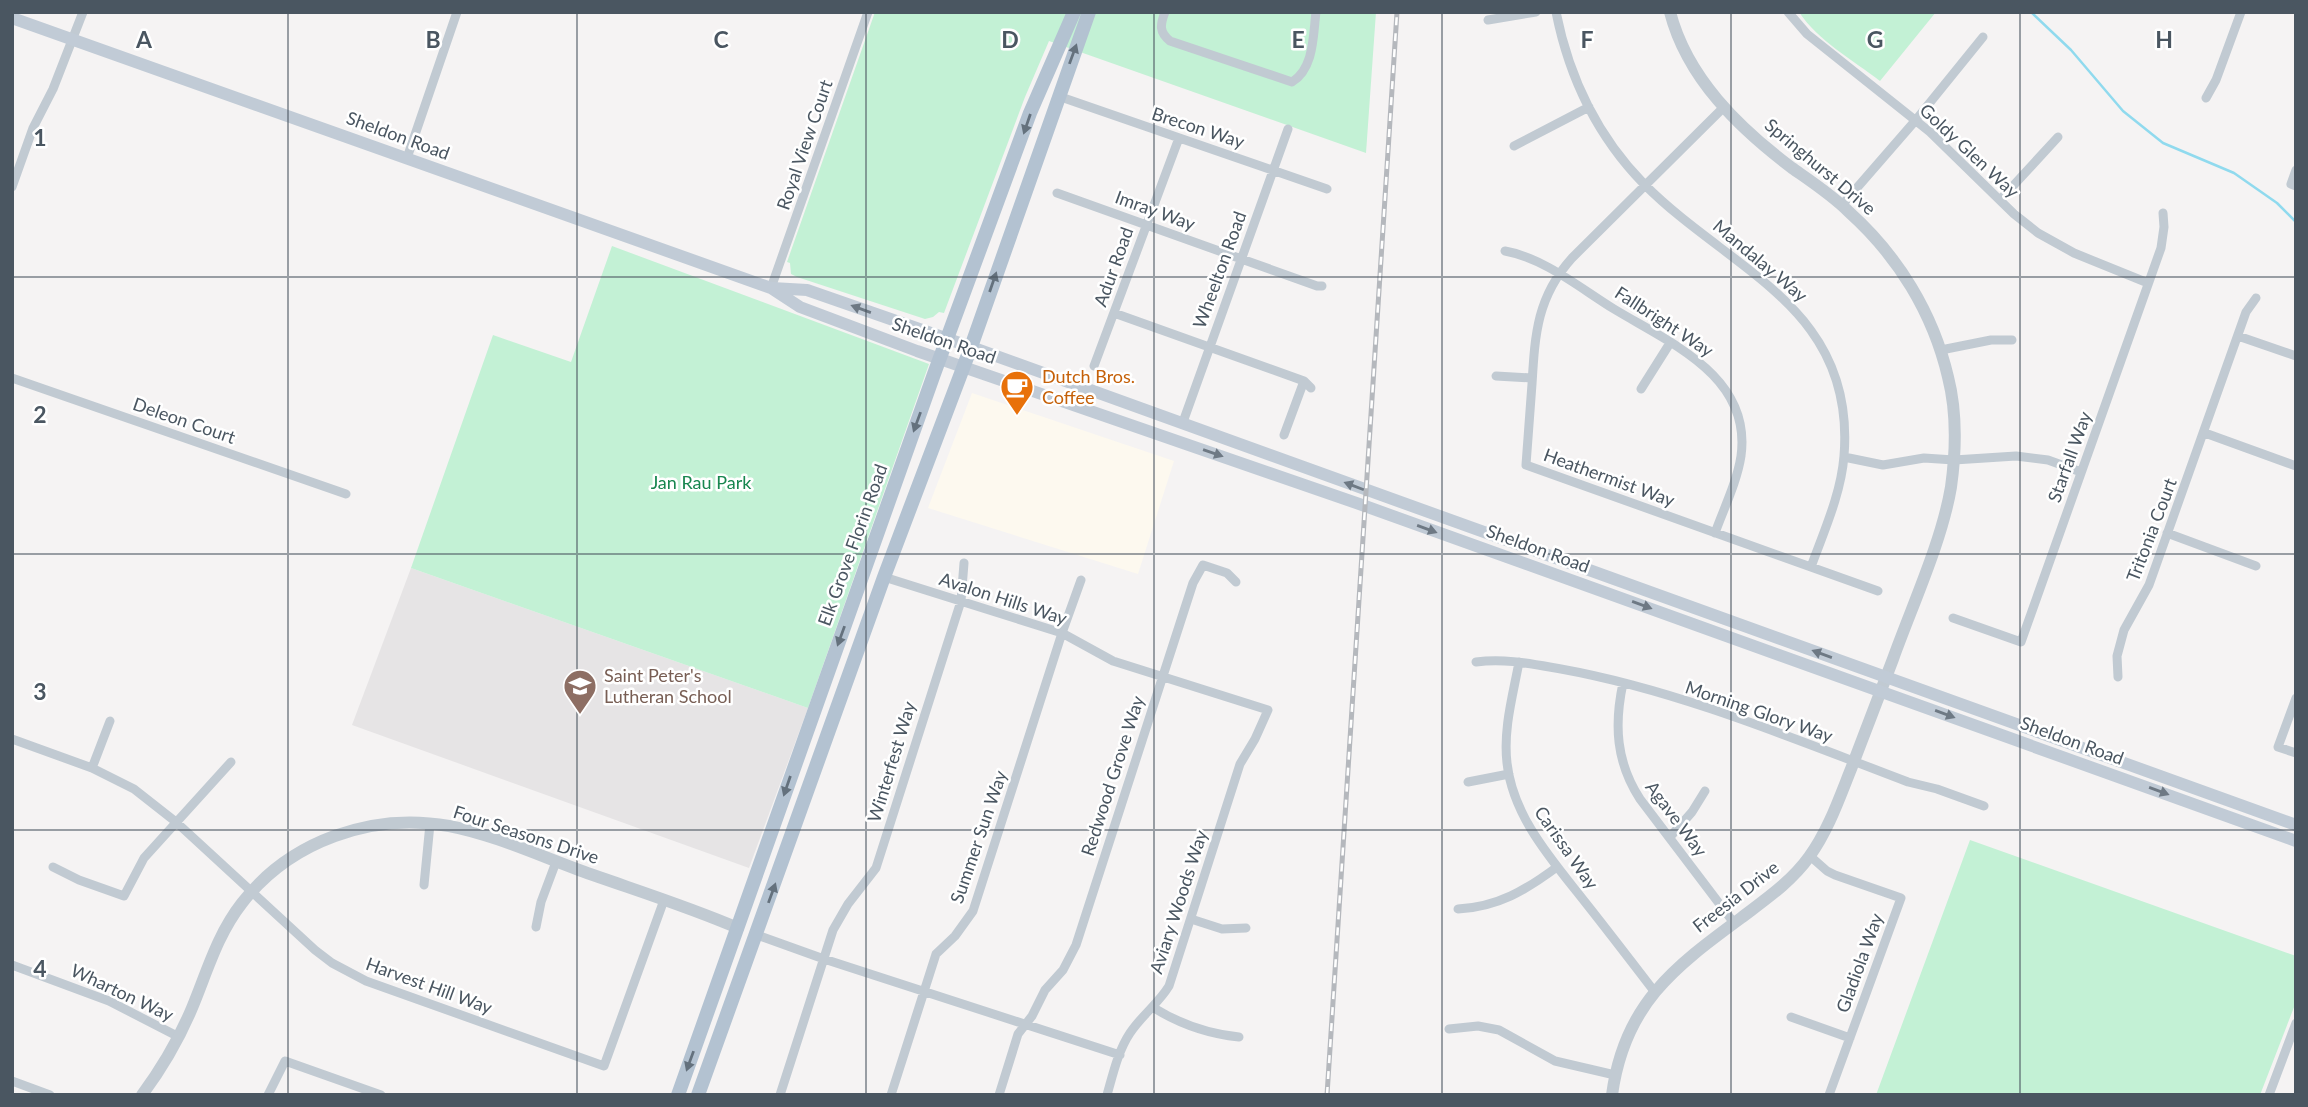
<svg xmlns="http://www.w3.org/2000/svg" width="2308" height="1107" viewBox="0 0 2308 1107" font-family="Lato,sans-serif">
<rect width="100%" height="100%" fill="#f5f3f3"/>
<!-- commercial -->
<path fill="#fdf9ef" d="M972,393L1174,461L1138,574L928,508Z"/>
<!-- education -->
<path fill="#e6e4e5" d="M411,568L808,708L749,868L352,725Z"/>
<!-- green -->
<path fill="#c3f1d5" d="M875,12H1376L1366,153L1049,41L1025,97L944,313L939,312L933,317L925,319L797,277L791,274L790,263L787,262Z
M1799,12H1936L1880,81C1853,60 1818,41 1799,12Z
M612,246L929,364L808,708L411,568L493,335L571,362Z
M1970,840L2296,956V1002L2260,1095H1876Z"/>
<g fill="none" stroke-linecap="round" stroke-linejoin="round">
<!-- stream -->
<path stroke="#90daee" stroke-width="2.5" d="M2031,12L2071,50L2123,111L2163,143L2234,173L2277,203L2296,222"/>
<!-- minor -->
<path stroke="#c1cad2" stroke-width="9" d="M1165,12C1160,25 1159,32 1170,41L1292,82C1314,69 1313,36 1316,12
M1556,12C1569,77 1598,137 1644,184C1730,271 1856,307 1844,456C1841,494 1824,531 1811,567
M1788,12L1807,34L1930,132L2014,214L2038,233L2074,253L2148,283
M1488,20L1536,12
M1058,96L1327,189
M2206,98L2216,80L2241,12
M1724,107L1572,258C1537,297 1535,334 1532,384C1530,411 1528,438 1526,465L1878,591
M1514,146L1589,107
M407,158L457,12
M2296,170L2291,184L2296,186
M12,187L33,128L53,89L83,12
M1057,193L1317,286H1322
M2000,200L2058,137
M1842,205L1915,121L1983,37
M1505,251C1544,258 1580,288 1614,309C1670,343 1752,376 1741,456C1737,482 1724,508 1715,533
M771,288L868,12
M1114,313L1304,381L1311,388
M2238,336L2296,356
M1941,350L1991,340H2012
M1094,366L1179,138
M1496,376L1532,378
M12,378L346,494
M1641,389L1670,343
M1183,422L1288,129
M2205,433L2296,466
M1284,435L1304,381
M1844,457L1883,465L1924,458L1954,460L2016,456L2048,460L2081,472
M2167,533L2256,566
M884,577L1062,633L1113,661L1268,710L1255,739L1240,764L1169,986C1158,1004 1142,1015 1130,1033C1118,1051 1113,1074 1107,1095
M1953,618L2021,642L2161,248L2164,227L2163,213
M1476,662C1505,658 1532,664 1561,669C1678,690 1797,740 1908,782L1937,789L1984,806
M1519,662C1513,695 1503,729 1507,763C1513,817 1552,860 1585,902C1608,931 1631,961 1654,991
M2118,677L2117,656L2124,630L2149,585L2246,312L2256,298
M1623,683C1614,725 1616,762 1640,799L1734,923
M2296,698L2278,747L2296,753
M12,739L92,768L134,789L176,822L315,950L332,963L366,981L604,1066L664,900
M92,768L110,721
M1468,782L1509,774
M1670,837L1692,812L1705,791
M1810,856L1827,871L1835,875L1901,898L1829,1095
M53,867L79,880L124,896L144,858L231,762
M424,885L430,824
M1458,909C1498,907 1526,890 1557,867
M1191,919L1222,929L1246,928
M536,927L541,902L556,862
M757,935L824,959L1120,1055
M12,965L109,1001L179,1037
M1154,1008C1180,1024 1209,1034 1239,1037
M1791,1017L1850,1038
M1449,1029L1478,1026L1499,1030L1555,1061L1615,1075
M12,1081L50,1095
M268,1095L285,1061L381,1095
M780,1095L833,930L848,904L876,868L961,601L964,563
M891,1095L936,954L955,936L973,911L1062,633L1081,580
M999,1095L1018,1034L1032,1016L1045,990L1063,970L1076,945L1193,583L1203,565L1227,573L1236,582
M2269,1095L2296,1023"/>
<!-- tertiary -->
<path stroke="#c1cad2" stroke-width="12" d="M142,1095C162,1068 179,1039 192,1008C207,972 217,935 242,903C290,841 372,812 449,826C492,834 538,855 579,870C632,889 687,906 738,928
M1612,1095C1624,1005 1673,968 1741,918C1766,899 1791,882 1809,857C1828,831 1839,799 1851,769C1865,732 1879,696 1893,659C1912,606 1942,541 1951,487C1956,451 1957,412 1948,377C1933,313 1898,256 1849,212C1832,195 1812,182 1792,168C1739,128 1687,78 1670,12"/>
<!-- secondary -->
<path stroke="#c1cbd6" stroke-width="12" d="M12,18L771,288L800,307L917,351L1365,506L2296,841
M772,288L807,290L971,347L2296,825"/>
<!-- primary -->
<path stroke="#b3c2d1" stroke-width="14" d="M678,1095L934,374L1030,113L1074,12
M698,1095L884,577L971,347L1089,12"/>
<defs>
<path id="rail" d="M1327,1095L1397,12"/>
</defs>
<!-- rail casing -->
<use href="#rail" stroke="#b5b8bd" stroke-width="5"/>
<!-- rail -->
<use href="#rail" stroke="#fff" stroke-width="2.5" stroke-dasharray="8" stroke-linecap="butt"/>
</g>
<!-- one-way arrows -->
<defs><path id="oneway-solid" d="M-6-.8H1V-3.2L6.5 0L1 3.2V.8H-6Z" transform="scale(1.75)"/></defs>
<g fill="#64717d">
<use href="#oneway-solid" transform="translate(1073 54) rotate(-70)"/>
<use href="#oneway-solid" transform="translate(1027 124) rotate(109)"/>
<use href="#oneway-solid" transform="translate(993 282) rotate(-71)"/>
<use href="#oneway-solid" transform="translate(917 422) rotate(110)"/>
<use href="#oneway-solid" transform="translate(841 636) rotate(110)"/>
<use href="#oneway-solid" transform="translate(787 786) rotate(109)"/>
<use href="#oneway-solid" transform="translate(772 893) rotate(-70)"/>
<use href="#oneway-solid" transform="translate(690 1061) rotate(110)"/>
</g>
<g fill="#6e7984">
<use href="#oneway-solid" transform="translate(861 309) rotate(-160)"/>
<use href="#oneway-solid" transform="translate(1213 453) rotate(19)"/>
<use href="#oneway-solid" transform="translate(1354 486) rotate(-159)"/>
<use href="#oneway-solid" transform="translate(1427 529) rotate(20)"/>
<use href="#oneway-solid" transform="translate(1642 605) rotate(20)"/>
<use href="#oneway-solid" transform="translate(1822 654) rotate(-160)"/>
<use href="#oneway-solid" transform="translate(1945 714) rotate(20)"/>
<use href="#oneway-solid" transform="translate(2159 791) rotate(20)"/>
</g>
<!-- grid -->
<path fill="none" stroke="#4a5661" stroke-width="2" stroke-opacity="0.55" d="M288,12V1095M577,12V1095M866,12V1095M1154,12V1095M1442,12V1095M1731,12V1095M2020,12V1095M12,277H2296M12,554H2296M12,830H2296"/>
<!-- icons -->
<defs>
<symbol id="cafe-pin" viewBox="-11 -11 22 30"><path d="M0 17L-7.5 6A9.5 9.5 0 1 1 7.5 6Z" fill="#e8710a" stroke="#fff"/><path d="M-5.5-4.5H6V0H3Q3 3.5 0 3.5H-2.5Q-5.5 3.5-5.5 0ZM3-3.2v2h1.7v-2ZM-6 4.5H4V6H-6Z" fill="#fff"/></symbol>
<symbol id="school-pin" viewBox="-11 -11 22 30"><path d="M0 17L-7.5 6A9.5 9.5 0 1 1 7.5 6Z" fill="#8d6e63" stroke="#fff"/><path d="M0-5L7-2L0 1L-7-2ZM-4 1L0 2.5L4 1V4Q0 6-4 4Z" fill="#fff"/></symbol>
</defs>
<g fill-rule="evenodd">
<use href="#cafe-pin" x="998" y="368" width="38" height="52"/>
<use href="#school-pin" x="561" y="667" width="38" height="52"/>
</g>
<g text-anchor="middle" stroke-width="5" stroke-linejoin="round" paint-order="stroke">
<!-- street labels -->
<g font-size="18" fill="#4a5661" stroke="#fff">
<text transform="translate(1198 128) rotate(18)" y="6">Brecon Way</text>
<text transform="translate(398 136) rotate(20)" y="6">Sheldon Road</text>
<text transform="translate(805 145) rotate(-71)" y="6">Royal View Court</text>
<text transform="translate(1969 151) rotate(43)" y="6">Goldy Glen Way</text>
<text transform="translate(1820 167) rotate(40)" y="6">Springhurst Drive</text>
<text transform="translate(1155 211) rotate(20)" y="6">Imray Way</text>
<text transform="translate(1760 261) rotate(40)" y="6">Mandalay Way</text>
<text transform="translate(1114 267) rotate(-70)" y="6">Adur Road</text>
<text transform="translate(1220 270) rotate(-70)" y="6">Wheelton Road</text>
<text transform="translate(1664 322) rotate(33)" y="6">Fallbright Way</text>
<text transform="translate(944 341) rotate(19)" y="6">Sheldon Road</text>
<text transform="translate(184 421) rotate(19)" y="6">Deleon Court</text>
<text transform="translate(2070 457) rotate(-70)" y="6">Starfall Way</text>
<text transform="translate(1609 478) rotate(20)" y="6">Heathermist Way</text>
<text transform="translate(2152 530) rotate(-69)" y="6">Tritonia Court</text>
<text transform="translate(853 545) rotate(-70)" y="6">Elk Grove Florin Road</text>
<text transform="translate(1538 549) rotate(20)" y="6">Sheldon Road</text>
<text transform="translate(1003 599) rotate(18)" y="6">Avalon Hills Way</text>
<text transform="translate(1759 712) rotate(19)" y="6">Morning Glory Way</text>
<text transform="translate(2072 741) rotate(20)" y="6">Sheldon Road</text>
<text transform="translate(892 762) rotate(-73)" y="6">Winterfest Way</text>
<text transform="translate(1113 776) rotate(-72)" y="6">Redwood Grove Way</text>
<text transform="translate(1676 819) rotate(53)" y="6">Agave Way</text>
<text transform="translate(526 835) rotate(18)" y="6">Four Seasons Drive</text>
<text transform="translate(979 837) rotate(-71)" y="6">Summer Sun Way</text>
<text transform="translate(1566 848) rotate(55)" y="6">Carissa Way</text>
<text transform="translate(1736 897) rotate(-38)" y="6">Freesia Drive</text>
<text transform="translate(1179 902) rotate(-72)" y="6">Aviary Woods Way</text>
<text transform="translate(1860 963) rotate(-70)" y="6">Gladiola Way</text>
<text transform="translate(429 986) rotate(20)" y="6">Harvest Hill Way</text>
<text transform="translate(122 993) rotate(25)" y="6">Wharton Way</text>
</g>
<!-- food labels -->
<g font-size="18" fill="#c56008" stroke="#fff" text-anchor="start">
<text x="1042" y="383">Dutch Bros.<tspan x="1042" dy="21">Coffee</tspan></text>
</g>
<!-- park labels -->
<g font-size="18" fill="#17864f" stroke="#fff">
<text x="701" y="489">Jan Rau Park</text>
</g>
<!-- education labels -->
<g font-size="18" fill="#785e54" stroke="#fff" text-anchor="start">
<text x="604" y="682">Saint Peter's<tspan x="604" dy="21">Lutheran School</tspan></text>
</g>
</g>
<g font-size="23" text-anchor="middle" font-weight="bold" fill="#4a5661" stroke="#fff" stroke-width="5" stroke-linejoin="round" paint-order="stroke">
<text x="144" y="48">A</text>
<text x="433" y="48">B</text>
<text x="721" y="48">C</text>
<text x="1010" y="48">D</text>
<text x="1298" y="48">E</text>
<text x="1587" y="48">F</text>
<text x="1875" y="48">G</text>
<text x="2164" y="48">H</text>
<text x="40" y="146">1</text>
<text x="40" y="423">2</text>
<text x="40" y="700">3</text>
<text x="40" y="977">4</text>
</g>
<!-- border -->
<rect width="2308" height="1107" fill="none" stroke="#4a5661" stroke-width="28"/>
</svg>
